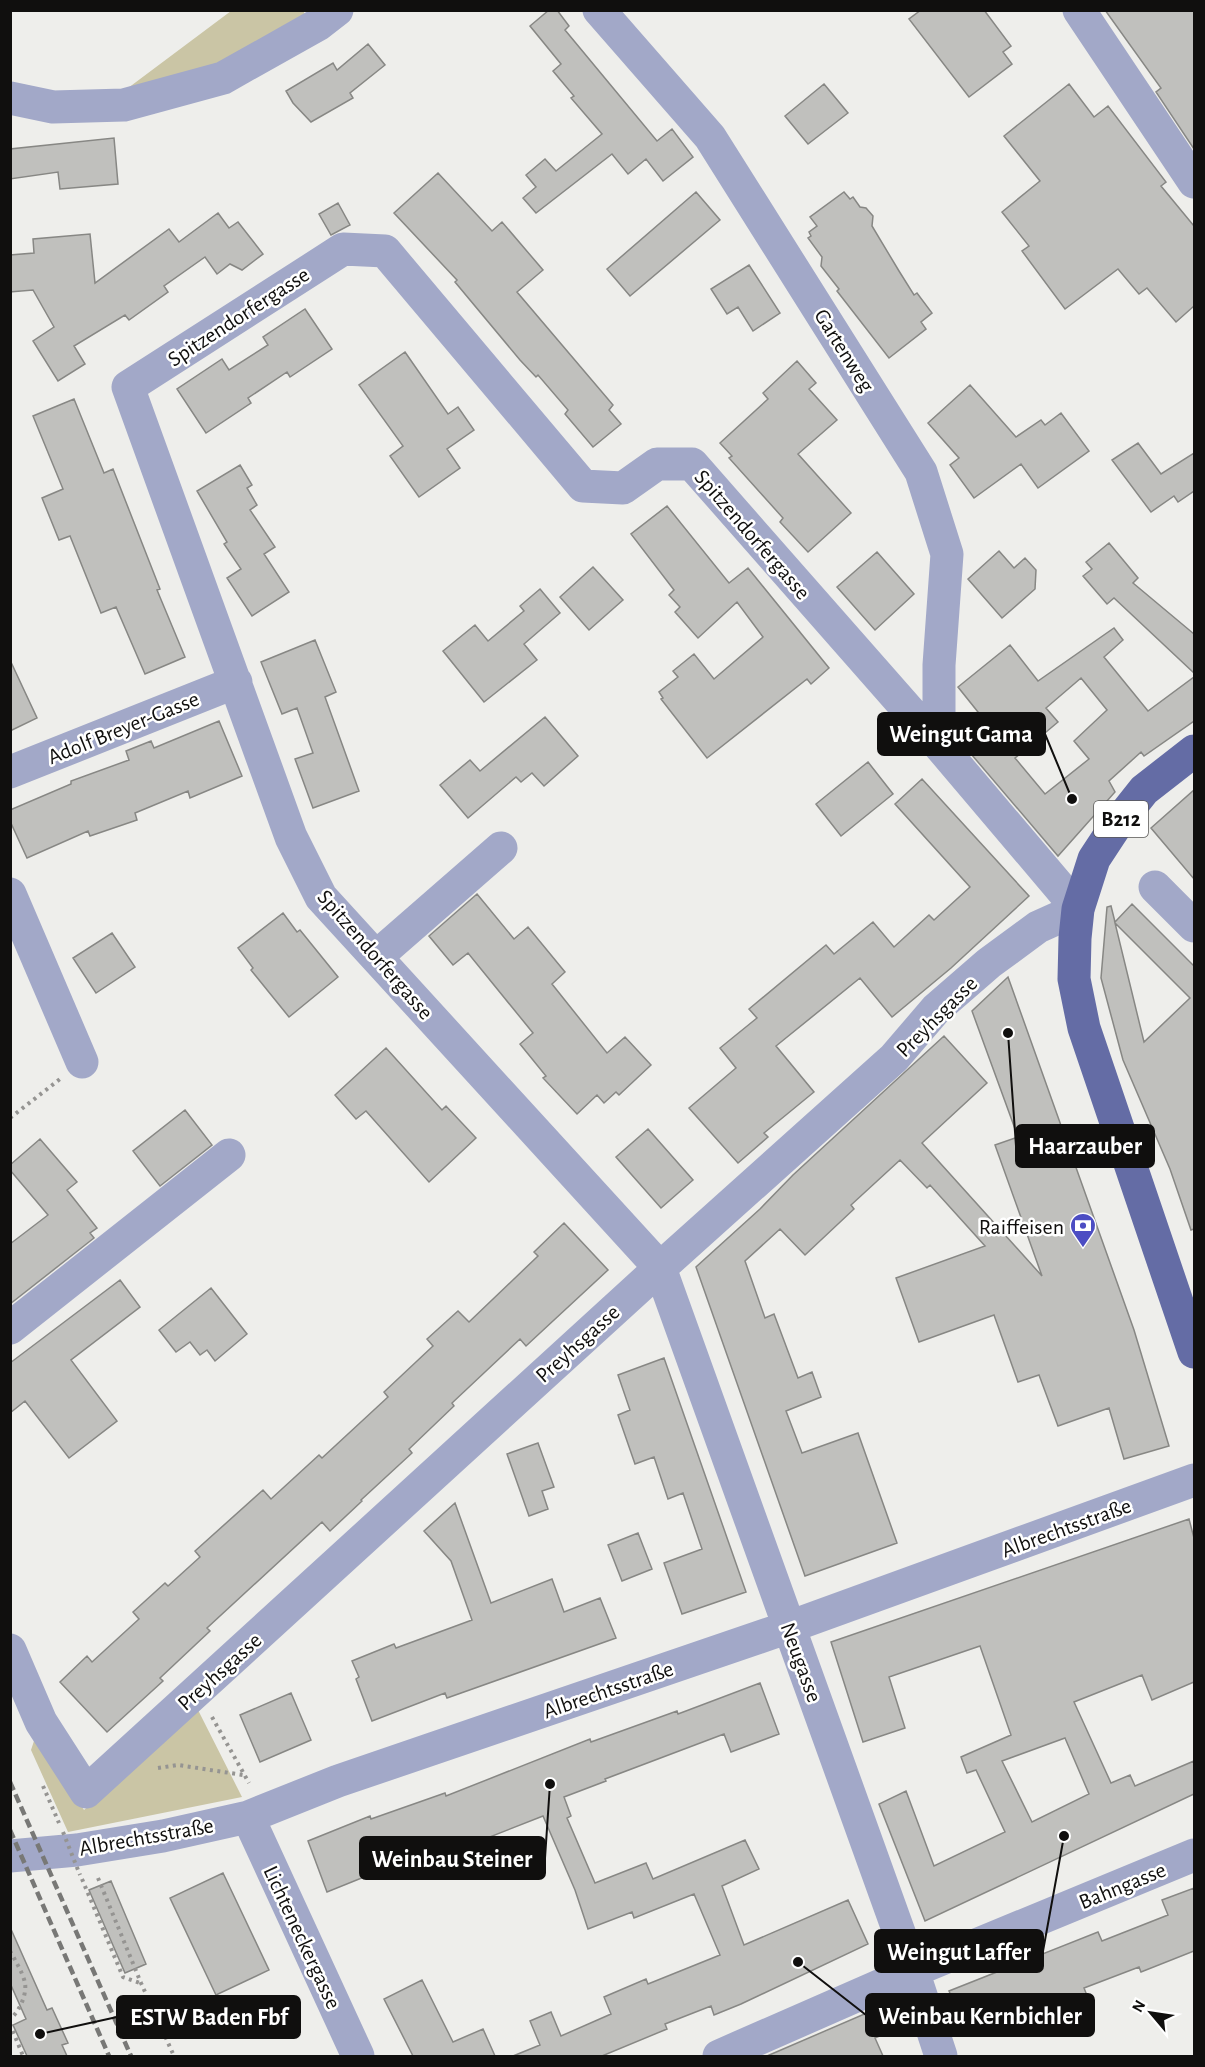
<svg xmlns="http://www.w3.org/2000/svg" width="1205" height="2067" viewBox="0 0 1205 2067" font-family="'Alegreya Sans',sans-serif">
<rect width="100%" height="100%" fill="#eeeeeb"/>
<!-- green -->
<path fill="#cac5a5" d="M231,11H303L307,17L262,50L120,94Z
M198,1710L242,1797L68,1832L31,1750L34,1741L39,1740L84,1810Z"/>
<!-- building -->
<path fill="#c0c0bd" stroke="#878784" stroke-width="1.5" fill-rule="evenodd" d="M549,10H557L569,26L565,30L657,141L672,129L693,157L663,181L646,159L628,174L612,154L536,213L523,198L536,187L526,175L545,159L556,171L602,134L571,98L574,96L553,71L561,64L530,26Z
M921,10H984L1011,46L1003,52L1012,64L969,97L909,19Z
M1105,10H1194V149L1156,92L1161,88Z
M368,44L385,65L350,93L353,98L311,122L293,103L286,91L333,63L337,70Z
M824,84L848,113L808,144L785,116Z
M1069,84L1094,117L1108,106L1166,182L1161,186L1194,226V306L1176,322L1147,288L1139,294L1118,269L1065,309L1022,251L1029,246L1002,212L1040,181L1004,136Z
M114,138L118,184L60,189L58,172L10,179V149Z
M438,173L492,231L502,222L543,270L517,292L613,405L609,410L621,424L593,447L565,414L568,410L538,375L536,377L520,360L455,282L457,280L394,213Z
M696,192L720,220L630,296L607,269Z
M844,192L850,199L853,197L860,207L866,208L873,216L872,226L899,271L914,295L917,293L932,313L921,322L926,329L889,358L837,291L839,289L821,266L822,257L808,238L811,236L809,232L817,226L810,217Z
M338,203L350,225L331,235L319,214Z
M218,213L229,228L238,222L263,254L242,270L230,264L217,274L205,257L164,286L168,292L129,320L125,315L74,346L85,364L58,381L33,341L54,327L33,290L10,292V255L34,253L33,239L90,234L95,283L169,229L179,242Z
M749,265L780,313L753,331L738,307L727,314L711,289Z
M305,309L332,349L290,377L287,372L248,398L251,403L206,433L177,389L222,359L229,370L268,345L263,337Z
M405,352L448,414L458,407L474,430L447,449L460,468L419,497L390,456L403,446L359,385Z
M797,361L816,383L809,389L837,420L798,454L851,513L808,552L780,522L783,518L729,458L732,456L720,443L768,399L763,393Z
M970,385L1016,437L1041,420L1045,425L1061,413L1089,451L1038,488L1021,464L974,498L950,465L959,458L928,423Z
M74,399L104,473L113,469L160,589L157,590L185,657L145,674L116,607L101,613L70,536L59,540L42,498L63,489L33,416Z
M1138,443L1161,474L1194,453V491L1178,502L1174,496L1151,512L1112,460Z
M240,465L252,485L247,488L257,505L250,510L275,547L264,554L289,592L252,616L227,578L241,569L224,544L227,542L197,491Z
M667,506L729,583L748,568L829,668L811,684L807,679L707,758L661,699L663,698L659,692L678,677L673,671L694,654L714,679L763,637L737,602L698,638L675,612L680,607L669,595L674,590L631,534Z
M1109,543L1138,578L1133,583L1194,634V673L1114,598L1107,604L1083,576L1092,569L1086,562Z
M999,551L1014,568L1025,558L1036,570L1035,589L1002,618L968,579Z
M877,552L914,594L875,630L837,587Z
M593,567L623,600L589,630L560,597Z
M540,589L560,613L524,644L537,660L484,702L443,651L475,625L488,641L524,611L520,606Z
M1114,628L1123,640L1104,657L1148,711L1194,677V721L1144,756L1141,752L1109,781L1115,792L1058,856L966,748L990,727L958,687L1010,645L1038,681ZM1081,678L1107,710L1074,741L1089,759L1045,794L1015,758L1058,722L1046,708Z
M315,640L336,692L325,697L359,791L313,808L295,759L313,753L297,708L282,714L261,662Z
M10,660L37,718L10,731Z
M545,717L578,756L544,786L532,773L521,782L516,777L468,818L440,785L470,760L480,771Z
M219,721L242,776L190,798L188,791L135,813L137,820L90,836L88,831L27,858L10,821V810L71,784V781L129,760L126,751L151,741L154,748Z
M868,762L893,794L841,836L816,804Z
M922,779L1029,896L951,968L892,1017L860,978L776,1046L814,1092L764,1133L768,1137L738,1163L689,1108L736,1068L720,1048L757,1018L749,1009L826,945L834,954L873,922L894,947L929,915L934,920L970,887L895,804Z
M1194,790V879L1151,828Z
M477,894L514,939L528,927L565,972L552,984L607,1053L625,1037L651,1065L619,1095L616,1092L604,1103L597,1095L577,1114L543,1078L546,1076L520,1044L533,1033L468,953L453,965L429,936Z
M1132,904L1194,966V1229L1191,1230L1170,1169L1123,1060L1101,978L1107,907L1111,906L1115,922ZM1115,923L1190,998L1144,1042Z
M283,913L297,932L300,930L338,977L289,1017L251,970L253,968L238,948Z
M112,933L135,967L96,993L73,958Z
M1008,977L1134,1330L1169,1446L1124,1459L1109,1408L1058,1426L1039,1375L1018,1382L994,1315L919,1342L896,1278L985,1246L930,1185L927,1188L900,1160L851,1205L854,1209L805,1255L780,1229L745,1261L765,1318L774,1314L798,1378L812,1372L821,1397L786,1411L802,1453L858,1433L897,1543L805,1576L696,1267L760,1209L793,1175L944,1036L987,1083L922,1143L1042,1276L995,1145L1018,1137L972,1011Z
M386,1048L442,1110L446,1106L476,1138L429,1182L366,1111L356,1119L335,1095Z
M185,1110L212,1145L160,1186L133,1151Z
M648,1129L693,1180L661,1208L616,1157Z
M40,1139L77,1182L67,1190L97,1228L90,1233L94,1238L10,1304V1244L48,1215L10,1170V1165Z
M564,1223L608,1270L526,1346L520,1339L452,1403L454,1406L409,1449L412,1453L361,1500L362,1501L330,1531L322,1522L207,1628L210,1631L160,1678L163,1681L107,1732L60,1682L87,1656L92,1662L139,1619L133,1612L165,1583L168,1586L200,1557L195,1551L263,1490L271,1499L319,1455L322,1458L388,1397L384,1392L433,1346L427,1339L458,1311L469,1322L538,1256L534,1252Z
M120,1280L140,1307L71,1360L117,1421L69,1458L25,1401L10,1413V1363Z
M211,1288L247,1334L215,1361L207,1350L200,1355L190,1342L176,1352L159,1330Z
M664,1358L746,1592L682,1614L664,1563L702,1549L683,1493L668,1499L654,1457L635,1464L618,1415L630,1410L618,1375Z
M538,1443L554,1487L542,1491L548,1509L529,1516L507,1454Z
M455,1503L491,1603L552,1579L564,1612L600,1598L616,1638L447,1698L445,1693L372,1721L356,1679L359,1677L352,1661L394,1644L396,1648L472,1620L451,1561L424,1531Z
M1189,1519L1194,1538V1682L1152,1700L1142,1675L1074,1702L1111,1783L1130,1775L1135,1786L1194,1761V1794L925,1921L879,1804L906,1791L934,1866L1005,1832L976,1770L967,1773L961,1757L1011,1735L980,1646L889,1677L905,1728L863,1742L831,1642ZM1065,1738L1089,1794L1032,1822L1002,1761Z
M638,1533L652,1569L622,1581L608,1545Z
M760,1683L779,1734L731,1752L724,1734L605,1779L606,1781L564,1797L571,1816L567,1818L595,1883L646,1863L653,1879L745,1840L759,1869L722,1886L744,1945L848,1900L868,1944L741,2004L714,2015L711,2006L665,2024L667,2029L602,2056H513L540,2045L530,2021L551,2012L561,2036L611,2014L604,1997L646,1979L648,1984L720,1955L694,1894L634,1918L632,1912L588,1929L575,1890L543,1816L429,1861L426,1852L327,1892L308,1841L370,1816L371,1819L445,1793L446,1796L590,1739L591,1742L677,1711L678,1714Z
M291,1693L311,1740L260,1762L240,1715Z
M223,1873L269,1970L216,1995L170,1898Z
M111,1881L146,1964L125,1973L89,1890Z
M1194,1888V1951L1141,1972L1139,1967L1084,1988L1090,2003L1025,2028L1015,2003L984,2016L981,2008L960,2017L949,1991L1098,1932L1102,1941L1168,1915L1162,1900Z
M10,1927L47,2010L52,2008L68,2043L62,2045L67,2056H27L13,2025L26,2019L10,1983Z
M422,1980L453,2042L483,2029L495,2056H413L384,1999Z
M883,2006L893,2030L875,2038L883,2056H767Z"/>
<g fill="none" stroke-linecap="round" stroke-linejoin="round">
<!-- path -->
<path stroke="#959492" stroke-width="4" stroke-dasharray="3 4.5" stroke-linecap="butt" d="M10,1118L60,1079
M212,1717L249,1783
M158,1768L178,1765L243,1775
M43,1786L59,1823
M98,1878L141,1983L174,2056
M82,1879L123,1977L140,1983
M10,1951C15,1960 23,1973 25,1983C27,1995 19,2012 10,2019
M10,2024L23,2056"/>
<!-- minor -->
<path stroke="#a2a8c8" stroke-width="33" d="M599,10L710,137L921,472L947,554L939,665V745
M1079,10L1194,182
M10,98L53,107L124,105L223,78L319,24L337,10
M10,772L236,682
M1155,887L1194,926
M10,894L82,1062
M376,957L501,848
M10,1328L229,1155
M10,1650L41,1722L86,1792L660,1268L894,1058L936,1009L989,963L1038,927L1078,909L939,745L692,464H657L623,488L583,486L385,251L343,249L128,387L291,837L321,897L660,1268L913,1971L941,2056
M248,1817L358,2056
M10,1856L77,1850L163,1836L248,1817L338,1781L789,1627L1194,1480
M719,2056L913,1971L1194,1855"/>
<!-- major -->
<path stroke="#646ca5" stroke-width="33" d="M1194,751L1144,790L1117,824L1094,859L1078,909L1075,938L1074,979L1084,1028L1194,1352"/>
<!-- rail -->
<path stroke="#787876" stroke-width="4.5" stroke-dasharray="9 4.5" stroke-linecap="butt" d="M10,1782L131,2056
M10,1830L109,2056"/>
<!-- path-bridge -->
<path stroke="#959492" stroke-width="4" stroke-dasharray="3 4.5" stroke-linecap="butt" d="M63,1832L80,1875"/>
</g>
<!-- icons -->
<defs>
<symbol id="bank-pin" viewBox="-11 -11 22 30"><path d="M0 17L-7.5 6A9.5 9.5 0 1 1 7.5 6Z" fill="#4c4dc3" stroke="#fff"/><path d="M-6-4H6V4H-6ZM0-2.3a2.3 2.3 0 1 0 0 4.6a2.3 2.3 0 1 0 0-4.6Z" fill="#fff"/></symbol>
</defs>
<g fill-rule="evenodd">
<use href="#bank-pin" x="1068" y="1211" width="30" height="40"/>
</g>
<g text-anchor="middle" stroke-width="5" stroke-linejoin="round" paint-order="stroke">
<!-- shield labels -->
<rect fill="#fff" stroke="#585756" stroke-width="1.5" x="1094" y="801" width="54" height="36" rx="4.5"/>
<g font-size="21" font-weight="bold" fill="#100f0e">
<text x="1121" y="826">B212</text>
</g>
<!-- street labels -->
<g font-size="22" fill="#100f0e" stroke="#fff">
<text transform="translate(238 316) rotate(-33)" y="8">Spitzendorfergasse</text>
<text transform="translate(845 350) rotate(58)" y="8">Gartenweg</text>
<text transform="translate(753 534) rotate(49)" y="8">Spitzendorfergasse</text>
<text transform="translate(123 727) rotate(-22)" y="8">Adolf Breyer-Gasse</text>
<text transform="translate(376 954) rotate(49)" y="8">Spitzendorfergasse</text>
<text transform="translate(936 1016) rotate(-45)" y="8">Preyhsgasse</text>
<text transform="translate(577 1343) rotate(-42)" y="8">Preyhsgasse</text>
<text transform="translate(1066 1527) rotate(-20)" y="8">Albrechtsstraße</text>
<text transform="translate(802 1662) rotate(70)" y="8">Neugasse</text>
<text transform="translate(219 1671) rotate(-42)" y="8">Preyhsgasse</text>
<text transform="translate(608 1689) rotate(-19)" y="8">Albrechtsstraße</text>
<text transform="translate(146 1836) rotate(-10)" y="8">Albrechtsstraße</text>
<text transform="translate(1122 1885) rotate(-22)" y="8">Bahngasse</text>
<text transform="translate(303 1937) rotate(65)" y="8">Lichteneckergasse</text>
</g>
<!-- poi labels -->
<g font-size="22" fill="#100f0e" stroke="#fff" text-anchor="end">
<text x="1064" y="1234">Raiffeisen</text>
</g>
</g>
<!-- callouts -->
<path fill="none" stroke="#100f0e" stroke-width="2" d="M1072 799L1045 734M1008 1033L1016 1146M550 1784L545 1858M1064 1836L1043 1951M798 1962L866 2015M40 2034L117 2017"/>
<g fill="#100f0e" stroke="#fff" stroke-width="2">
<circle cx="1072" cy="799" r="6"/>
<circle cx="1008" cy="1033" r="6"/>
<circle cx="550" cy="1784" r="6"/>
<circle cx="1064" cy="1836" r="6"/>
<circle cx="798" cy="1962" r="6"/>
<circle cx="40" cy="2034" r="6"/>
</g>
<g fill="#100f0e" stroke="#100f0e" stroke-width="2">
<rect x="878" y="713" width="167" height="42" rx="6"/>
<rect x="1016" y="1125" width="138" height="42" rx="6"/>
<rect x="360" y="1837" width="185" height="42" rx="6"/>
<rect x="875" y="1930" width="168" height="42" rx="6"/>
<rect x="866" y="1994" width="228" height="42" rx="6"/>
<rect x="117" y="1996" width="183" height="42" rx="6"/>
</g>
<g font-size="24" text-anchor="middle" font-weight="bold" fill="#fff">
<text x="961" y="742">Weingut Gama</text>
<text x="1085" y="1154">Haarzauber</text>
<text x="452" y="1867">Weinbau Steiner</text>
<text x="959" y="1960">Weingut Laffer</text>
<text x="980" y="2024">Weinbau Kernbichler</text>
<text x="209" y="2025">ESTW Baden Fbf</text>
</g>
<!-- border -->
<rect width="1205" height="2067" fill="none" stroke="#100f0e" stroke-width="24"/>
<!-- north arrow -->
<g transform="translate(1151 2013) rotate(299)" stroke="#ffffff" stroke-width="4.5" paint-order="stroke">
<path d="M0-4.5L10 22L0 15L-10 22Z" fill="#100f0e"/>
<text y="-9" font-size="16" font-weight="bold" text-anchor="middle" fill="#100f0e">N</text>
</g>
</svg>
